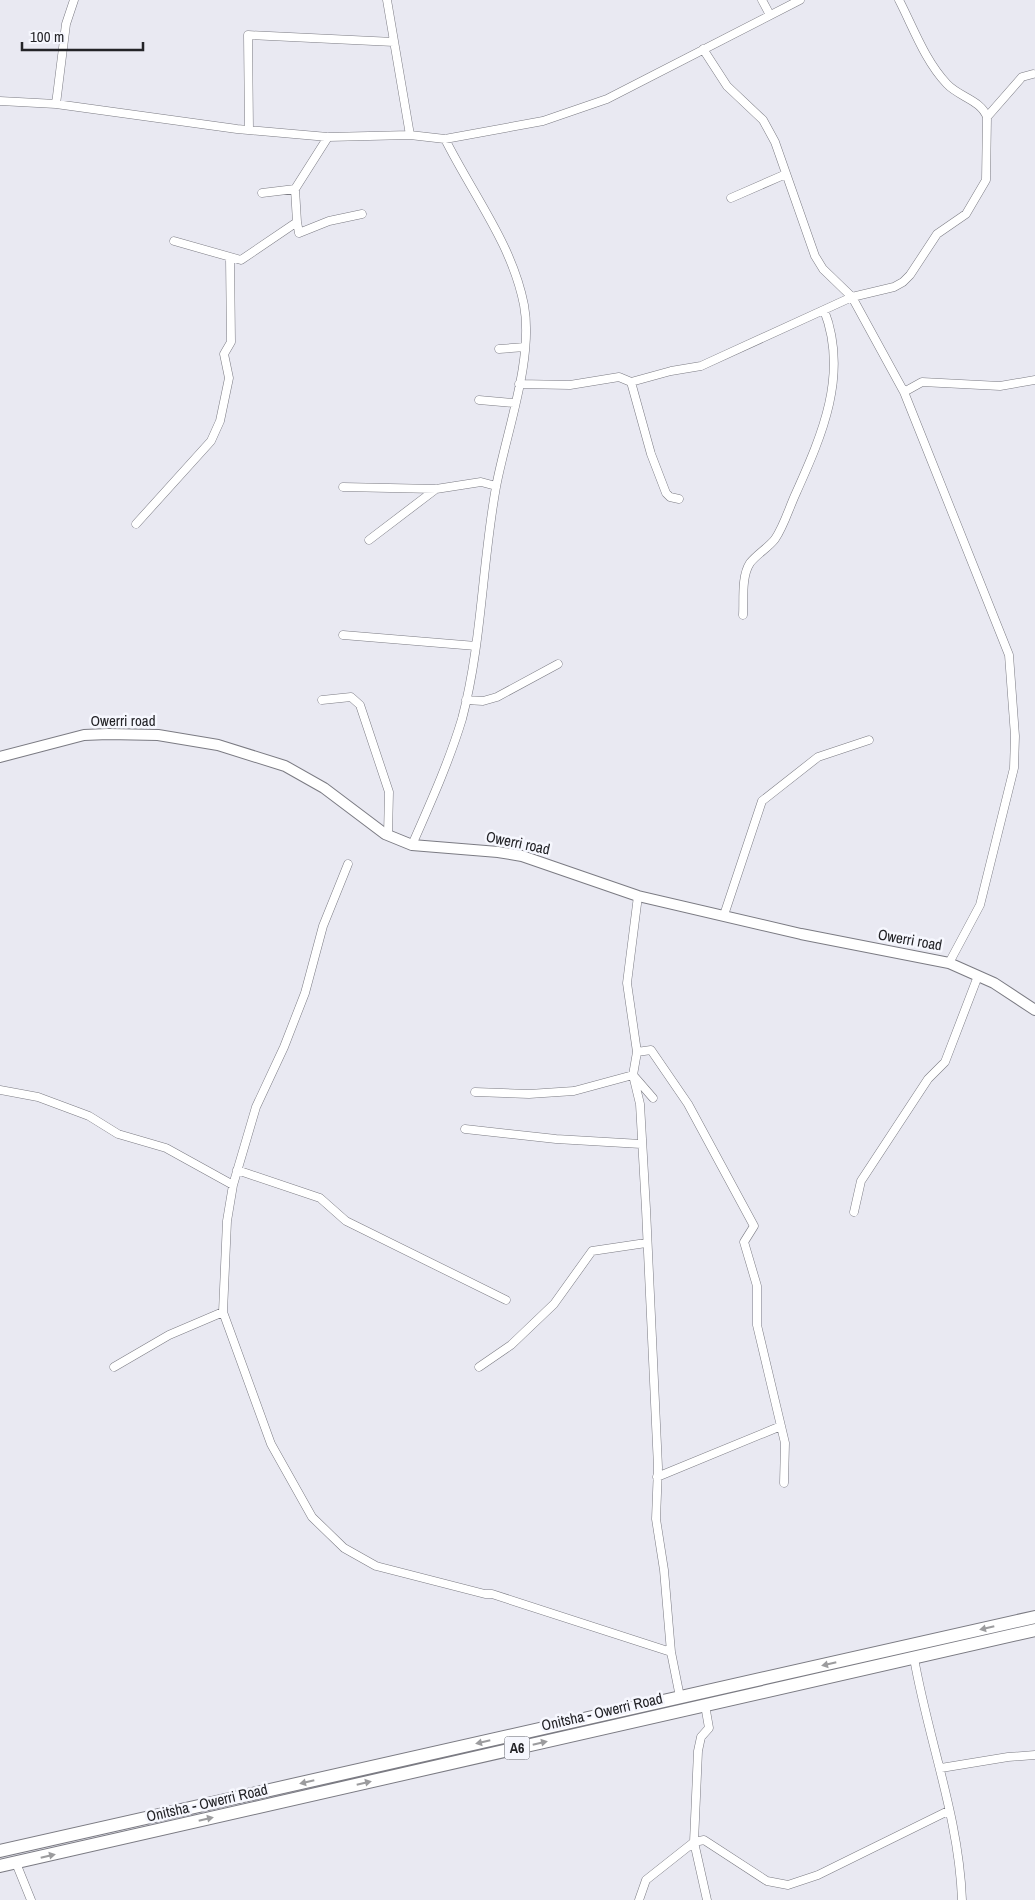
<svg xmlns="http://www.w3.org/2000/svg" width="1035" height="1900" viewBox="0 0 1035 1900" font-family="'Archivo Narrow',sans-serif">
<rect width="100%" height="100%" fill="#e9e9f2"/>
<g fill="none" stroke-linecap="round" stroke-linejoin="round">
<defs>
<path id="minor" d="M387,0L410,135
M762,0L770,15
M703,49L727,86L763,120L775,142L815,256L823,269L852,297L904,392L1009,655L1015,736L1014,768L980,905L949,963
M0,101L56,104L237,129L328,137L410,135L445,139L543,121L607,99L800,0
M56,104L66,24L74,0
M987,117L1022,77L1033,74
M249,130L248,35L394,42
M262,193L295,189L328,137
M731,198L786,174
M297,222L299,233L329,221L362,214
M174,241L241,260L297,222L295,189
M499,349L525,347
M631,382L671,371L701,366L852,297L894,287L903,282L910,275L937,234L966,214L986,180L987,117C981,100 959,97 947,84C925,61 913,27 899,0
M519,384L570,385L619,377L631,382L651,454L666,493L670,497L679,499
M904,392L922,382L1000,386L1035,380
M479,400L514,403
M343,487L436,489L481,482L496,486
M136,524L211,441L220,421L229,378L224,354L231,342L230,258
M369,540L436,489
M743,615C744,599 741,577 750,563C757,554 768,548 775,539C784,526 789,508 796,493C822,435 849,374 824,310
M343,635L476,646
M322,700L351,697L360,705L389,792L388,835
M466,700L483,701L497,697L558,664
M412,845C430,804 449,762 462,719C482,643 482,564 496,487C506,433 534,359 524,305C512,244 473,195 445,139
M348,864L323,926L305,993L284,1047L256,1107L233,1185L227,1221L223,1312L271,1444L312,1517L344,1548L376,1566L485,1594H492L671,1652
M638,896L627,983L637,1052L633,1075L640,1104L646,1209L658,1467L656,1519L664,1570L671,1652L680,1697
M724,915L762,801L818,757L869,740
M637,1052L651,1050L688,1104L754,1226L744,1242L757,1286V1325L785,1443L784,1483
M0,1090L38,1097L89,1116L118,1134L166,1148L233,1185
M475,1092L529,1094L574,1091L633,1075L653,1098
M465,1129L556,1139L641,1144
M237,1170L320,1198L346,1221L506,1300
M854,1212L861,1181L928,1079L945,1062L978,976
M114,1367L169,1335L223,1312
M479,1367L511,1345L554,1304L592,1251L646,1243
M657,1477L781,1426
M914,1658C928,1739 959,1817 962,1900
M705,1705L709,1728L701,1737L698,1751L694,1842L707,1900
M941,1768L1008,1757L1035,1755
M16,1863L31,1900
M639,1900L646,1880L694,1842L704,1840L767,1881L788,1885L818,1875L948,1811"/>
<path id="secondary" d="M0,757L84,735L108,734L158,735L218,745L285,766L324,788L385,834L412,845L498,852L522,856L638,896L801,934L949,963L994,983L1035,1010"/>
<path id="trunk" d="M0,1851L1035,1617
M0,1866L1035,1630"/>
</defs>
<!-- minor casing -->
<use href="#minor" stroke="#7b7b83" stroke-width="9"/>
<!-- secondary casing -->
<use href="#secondary" stroke="#7b7b83" stroke-width="12"/>
<!-- trunk casing -->
<use href="#trunk" stroke="#7b7b83" stroke-width="14"/>
<!-- minor -->
<use href="#minor" stroke="#fff" stroke-width="8"/>
<!-- secondary -->
<use href="#secondary" stroke="#fff" stroke-width="10"/>
<!-- trunk -->
<use href="#trunk" stroke="#fff" stroke-width="12"/>
</g>
<!-- one-way arrows -->
<defs><path id="oneway-solid" d="M-6-.8H1V-3.2L6.5 0L1 3.2V.8H-6Z" transform="scale(1.25)"/></defs>
<g fill="#9c9c9e">
<use href="#oneway-solid" transform="translate(987 1628) rotate(167)"/>
<use href="#oneway-solid" transform="translate(829 1664) rotate(167)"/>
<use href="#oneway-solid" transform="translate(483 1742) rotate(167)"/>
<use href="#oneway-solid" transform="translate(540 1743) rotate(-13)"/>
<use href="#oneway-solid" transform="translate(307 1782) rotate(167)"/>
<use href="#oneway-solid" transform="translate(364 1783) rotate(-13)"/>
<use href="#oneway-solid" transform="translate(206 1819) rotate(-13)"/>
<use href="#oneway-solid" transform="translate(48 1856) rotate(-13)"/>
</g>
<g text-anchor="middle" stroke-width="5" stroke-linejoin="round" paint-order="stroke">
<!-- shield labels -->
<rect fill="#f6f7fe" stroke="#626368" stroke-width="1" x="504.5" y="1736.5" width="25" height="23" rx="4"/>
<g font-size="14" font-weight="bold" fill="#232327">
<text x="517" y="1753">A6</text>
</g>
<!-- street labels -->
<g font-size="15" fill="#232327" stroke="#f6f7fe">
<text x="123" y="726">Owerri road</text>
<text transform="translate(518 843) rotate(12)" y="5">Owerri road</text>
<text transform="translate(910 940) rotate(10)" y="5">Owerri road</text>
<text transform="translate(602 1712) rotate(-13)" y="5">Onitsha - Owerri Road</text>
<text transform="translate(207 1803) rotate(-13)" y="5">Onitsha - Owerri Road</text>
</g>
</g>
<!-- scale -->
<path d="M22 42v8h121v-8" fill="none" stroke="#232327" stroke-width="2.5"/>
<text x="30" y="42" font-size="15" fill="#232327" stroke="#f6f7fe" stroke-width="4" paint-order="stroke">100 m</text>
</svg>
